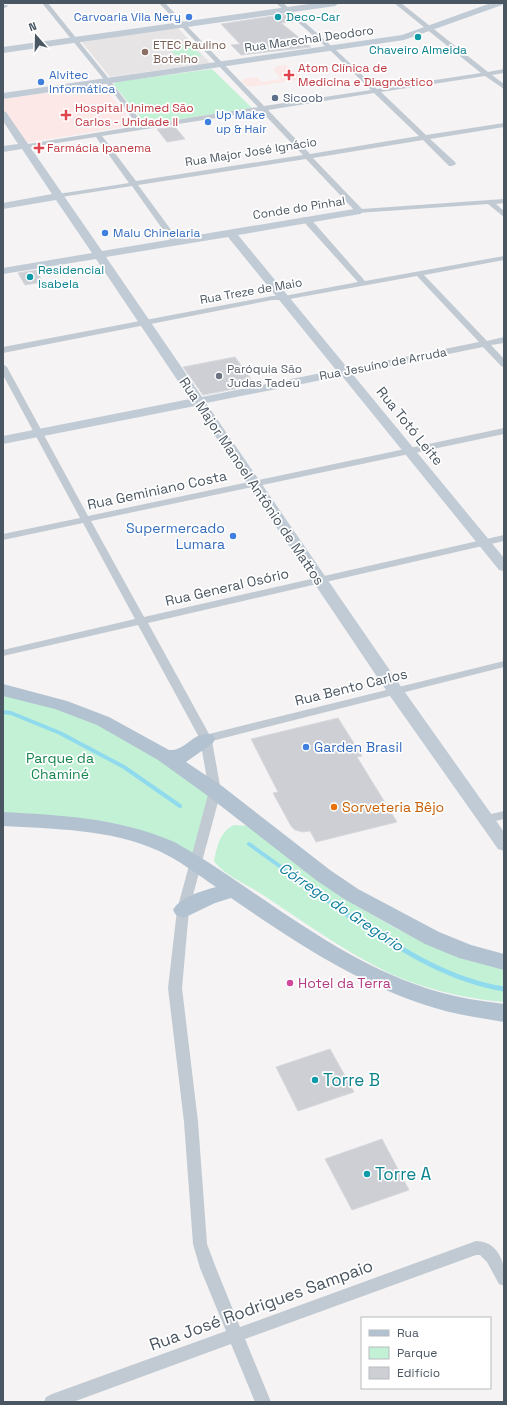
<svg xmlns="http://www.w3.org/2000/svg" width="507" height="1405" viewBox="0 0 507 1405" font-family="'Space Grotesk',sans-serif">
<rect width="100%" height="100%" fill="#f5f3f3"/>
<!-- education -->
<path fill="#e6e4e5" d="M178,28L210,63L110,77L81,41Z"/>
<!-- medical -->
<path fill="#fce8e6" d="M286,65L304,79L248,87L241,81H244L243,79L257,77L262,82L281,79L273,69L278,67L277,66Z
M103,85L134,125L24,143L3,110V99Z"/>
<!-- green -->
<path fill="#c3f1d5" d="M190,44L202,56L179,59L168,47Z
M212,69L252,108L148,124L145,123L114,85L115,82Z
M3,690L103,721L215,791L196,864L132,834L3,819Z
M234,825L251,826L338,895L369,913L399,930L463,959L504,969V1002C467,999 420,988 387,972C344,951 304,922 263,895C250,886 222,874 214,861C217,847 220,831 234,825Z"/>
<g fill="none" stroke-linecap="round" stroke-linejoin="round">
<!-- stream-far1 -->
<path stroke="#90daee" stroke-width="4" d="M3,712L11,713L60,733L124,767L180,806
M249,844L349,916"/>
<!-- stream -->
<path stroke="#90daee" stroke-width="5" d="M348,915C396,946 446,980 504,989"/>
</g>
<!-- building -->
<path fill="#cdcfd5" stroke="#d7d9de" d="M286,14L293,22L281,23L311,47L241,55L231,45L240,44L221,24Z
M175,127L185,139L167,142L157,129Z
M36,270L43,282L25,285L18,273Z
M235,357L255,385L203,395L183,367Z
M338,718L362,756L357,757L397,822L316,842L310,831L303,832L295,830L291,826L273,793L278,792L251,739Z
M330,1049L354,1092L298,1111L276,1067Z
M382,1139L409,1190L352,1210L325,1159Z"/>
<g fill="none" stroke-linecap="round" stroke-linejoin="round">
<!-- street -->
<path fill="#c1cad2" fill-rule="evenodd" d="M42,3H48L106,75L144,125L258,107L159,3H165L264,106L371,90L333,53L276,3H283L337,51L377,89L481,73L394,3H401L488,72L504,69V73L492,75L504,84V89L485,76L381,92L426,135L504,123V127L430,139L455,162L456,164L452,166H449L423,140L313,158L362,209L504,199V203L496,204L504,211V217L488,204L357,213L306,159L138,185L180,242L176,244H173L132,186L55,198L54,196L58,194L129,183L96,137L24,148L20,146L22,145L138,126L102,77ZM374,93L419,136L310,154L268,110ZM261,111L303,155L136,181L102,136Z
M3,5H7L8,6L3,9Z
M303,217H309L365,281L504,256V260L424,275L487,341L504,337V343L491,345L504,359V367L501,366L483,347L345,375L342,374L341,372L345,369L479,342L417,276L284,300H272L3,353V347L272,296H284L358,282L303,221Z
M3,364L7,367L88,516L504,428V434L91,521L144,617L504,535V541L148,623L209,734L504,661V667L212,741L221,791L189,910L182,988L198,1122L207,1244L216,1268L240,1327L476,1241C490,1241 499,1250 503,1264C506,1270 504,1279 504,1286L499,1284L487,1262L480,1255H476L245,1339L271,1402H255L231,1344L73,1402H44L46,1397L52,1394L226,1331L200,1268L193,1244L184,1122L168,988L177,910L209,791L200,739L138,625L3,656V650L135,619L83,523L3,540V534L80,518L3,375Z
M504,811V819L487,823L483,822L481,819L483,816Z"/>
<!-- secondary -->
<path fill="#c1cbd6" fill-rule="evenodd" d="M316,3H339L335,6L3,53V47Z
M491,3H503L502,5L404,40L3,99V93L402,35Z
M3,111L6,112L102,251L360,208L365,211L360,214L238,235L504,558V571L499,570L342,376L206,403L402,688L504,832V851L498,849L390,696L195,406L3,444V436L190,399L96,259L3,274V268L92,253L56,200L3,209V203L52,194L22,149L3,152V146L18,144L3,121ZM228,237L336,370L202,397L106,257Z"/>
<!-- primary -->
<path fill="#b3c2d1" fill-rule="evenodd" d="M3,684L67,701L109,717L169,750C188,751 193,729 213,735L215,739L213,743L186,762L222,786L330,870L358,889L439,932L471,945L504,954V970L459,958L425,944L344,899L316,880L208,796L158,760L97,725L55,709L3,696Z
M3,812C60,815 118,818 172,841C179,844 186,849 193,853C217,867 240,884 263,899C317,936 375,974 439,992C460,998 482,1001 504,1004V1022C481,1018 458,1015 435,1008C361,986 295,942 231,898L215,903L190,915L183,918L176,915L173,910C180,897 202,891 216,887C198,875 179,860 159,851C111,829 55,829 3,826Z"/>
</g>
<!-- markers -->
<g fill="#3f7fe0" stroke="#fff" stroke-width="1.5">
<circle cx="189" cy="17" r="4"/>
<circle cx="41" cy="82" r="4"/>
<circle cx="208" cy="122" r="4"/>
<circle cx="105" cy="233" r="4"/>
<circle cx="233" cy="536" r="4"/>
<circle cx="306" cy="747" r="4"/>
</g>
<g fill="#0f9aa8" stroke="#fff" stroke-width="1.5">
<circle cx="278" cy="17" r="4"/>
<circle cx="418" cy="37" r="4"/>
<circle cx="30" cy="277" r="4"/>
<circle cx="315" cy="1080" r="4"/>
<circle cx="367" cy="1174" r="4"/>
</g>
<circle fill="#8d6e63" stroke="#fff" stroke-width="1.5" cx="145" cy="52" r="4"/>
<g fill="#e0444e" stroke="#fff" stroke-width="1.5">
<path d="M287 69h4v4h4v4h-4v4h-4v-4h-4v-4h4z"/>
<path d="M64 109h4v4h4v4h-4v4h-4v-4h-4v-4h4z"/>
<path d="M37 142h4v4h4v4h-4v4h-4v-4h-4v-4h4z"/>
</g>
<circle fill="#5c6f8a" stroke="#fff" stroke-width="1.5" cx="275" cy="98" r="4"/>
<circle fill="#6b7280" stroke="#fff" stroke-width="1.5" cx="219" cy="376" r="4"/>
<circle fill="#e8710a" stroke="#fff" stroke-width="1.5" cx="334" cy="807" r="4"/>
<circle fill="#d1479c" stroke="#fff" stroke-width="1.5" cx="290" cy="983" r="4"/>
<g text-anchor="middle" stroke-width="3.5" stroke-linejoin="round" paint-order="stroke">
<!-- far-shop labels -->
<g font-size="12" fill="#366cbe" stroke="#fff" text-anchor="start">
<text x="181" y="21" text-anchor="end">Carvoaria Vila Nery</text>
<text x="49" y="79">Alvitec<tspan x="49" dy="14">Informática</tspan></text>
<text x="216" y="119">Up Make<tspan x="216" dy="14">up &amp; Hair</tspan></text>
<text x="113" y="237">Malu Chinelaria</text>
</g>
<!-- far-culture labels -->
<g font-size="12" fill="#0d838f" stroke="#fff" text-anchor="start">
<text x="286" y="21">Deco-Car</text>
<text x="418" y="54" text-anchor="middle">Chaveiro Almeida</text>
<text x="38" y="274">Residencial<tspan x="38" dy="14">Isabela</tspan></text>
</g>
<!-- far-street labels -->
<g font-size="12" fill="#4a5661" stroke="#fff">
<text transform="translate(309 39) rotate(-8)" y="4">Rua Marechal Deodoro</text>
<text transform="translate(251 152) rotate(-9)" y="4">Rua Major José Ignácio</text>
<text transform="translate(299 208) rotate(-9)" y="4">Conde do Pinhal</text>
<text transform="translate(251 291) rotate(-10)" y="4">Rua Treze de Maio</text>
<text transform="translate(383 364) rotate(-11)" y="4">Rua Jesuíno de Arruda</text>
</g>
<!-- far-education labels -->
<g font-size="12" fill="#785e54" stroke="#fff" text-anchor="start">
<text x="153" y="49">ETEC Paulino<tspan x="153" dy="14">Botelho</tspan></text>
</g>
<!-- far-health labels -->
<g font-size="12" fill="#be3a42" stroke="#fff" text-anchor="start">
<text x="298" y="72">Atom Clínica de<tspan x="298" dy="14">Medicina e Diagnóstico</tspan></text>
<text x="75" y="112">Hospital Unimed São<tspan x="75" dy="14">Carlos - Unidade II</tspan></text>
<text x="47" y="152">Farmácia Ipanema</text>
</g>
<!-- far-service labels -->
<g font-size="12" fill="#4e5e75" stroke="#fff" text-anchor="start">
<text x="283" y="102">Sicoob</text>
</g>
<!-- far-worship labels -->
<g font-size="12" fill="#5b616d" stroke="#fff" text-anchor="start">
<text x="227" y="373">Paróquia São<tspan x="227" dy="14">Judas Tadeu</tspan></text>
</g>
<!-- street labels -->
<g font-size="14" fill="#4a5661" stroke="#fff">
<text transform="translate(410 426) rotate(51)" y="5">Rua Totó Leite</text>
<text transform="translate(252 481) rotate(56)" y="5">Rua Major Manoel Antônio de Mattos</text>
<text transform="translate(157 490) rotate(-12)" y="5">Rua Geminiano Costa</text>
<text transform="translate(227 587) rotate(-13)" y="5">Rua General Osório</text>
<text transform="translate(351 687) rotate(-14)" y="5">Rua Bento Carlos</text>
</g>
<!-- shop labels -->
<g font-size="14" fill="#366cbe" stroke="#fff" text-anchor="end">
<text x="225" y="533">Supermercado<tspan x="225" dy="16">Lumara</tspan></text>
<text x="314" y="752" text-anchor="start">Garden Brasil</text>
</g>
<!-- park labels -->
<g font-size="14" fill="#17864f" stroke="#fff">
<text x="60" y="763">Parque da<tspan x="60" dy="16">Chaminé</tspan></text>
</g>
<!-- food labels -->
<g font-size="14" fill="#c56008" stroke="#fff" text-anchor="start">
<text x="342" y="812">Sorveteria Bêjo</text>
</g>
<!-- hotel labels -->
<g font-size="14" fill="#b23c85" stroke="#fff" text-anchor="start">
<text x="298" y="988">Hotel da Terra</text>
</g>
<!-- water labels -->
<g font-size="15" font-style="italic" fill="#0c7c9b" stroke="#fff">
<text transform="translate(341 907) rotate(34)" y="5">Córrego do Gregório</text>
</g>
<!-- near-culture labels -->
<g font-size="17" fill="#0d838f" stroke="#fff" text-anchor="start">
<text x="323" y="1086">Torre B</text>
<text x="375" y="1180">Torre A</text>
</g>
<!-- near-street labels -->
<g font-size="17" fill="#4a5661" stroke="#fff">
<text transform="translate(261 1305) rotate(-20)" y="6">Rua José Rodrigues Sampaio</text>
</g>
</g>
<!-- border -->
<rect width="507" height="1405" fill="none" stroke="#4a5661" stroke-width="8"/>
<!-- legend -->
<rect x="361" y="1317" width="130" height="72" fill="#ffffff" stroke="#b7bbc0"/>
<rect x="369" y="1330" width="20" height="6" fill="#b3c2d1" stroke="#b7bbc0"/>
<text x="397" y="1337" font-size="12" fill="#4a5661">Rua</text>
<rect x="369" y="1347" width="20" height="12" fill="#c3f1d5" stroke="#b7bbc0"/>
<text x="397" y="1357" font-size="12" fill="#4a5661">Parque</text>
<rect x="369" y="1367" width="20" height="12" fill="#cdcfd5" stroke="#b7bbc0"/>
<text x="397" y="1377" font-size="12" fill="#4a5661">Edifício</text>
<!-- north arrow -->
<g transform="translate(36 36) rotate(340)" stroke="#ffffff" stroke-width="3" paint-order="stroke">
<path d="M0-3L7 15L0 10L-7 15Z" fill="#4a5661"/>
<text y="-6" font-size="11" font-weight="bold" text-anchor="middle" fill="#4a5661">N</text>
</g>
</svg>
